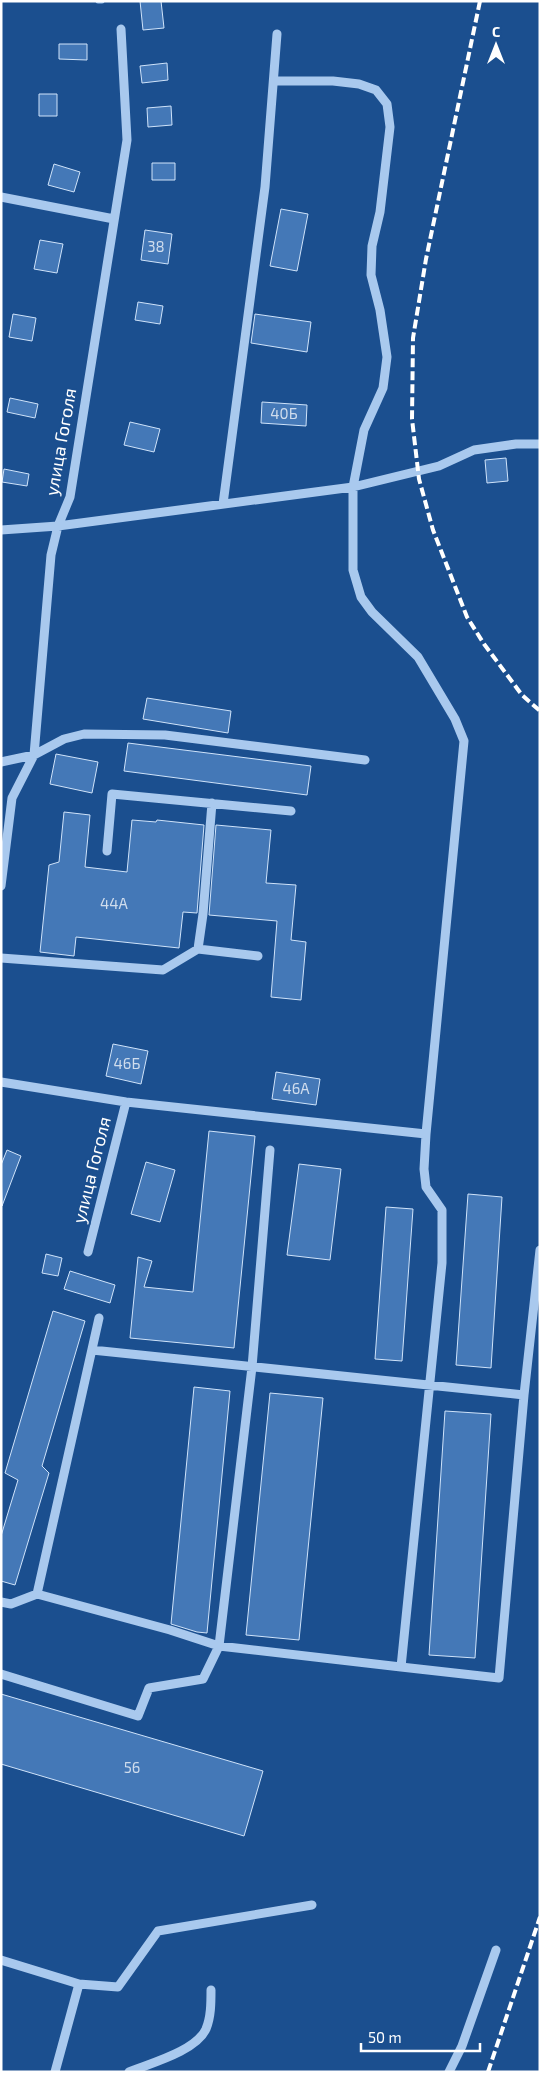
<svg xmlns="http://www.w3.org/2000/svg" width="541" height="2073" viewBox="0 0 541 2073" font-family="'Exo 2',sans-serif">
<rect width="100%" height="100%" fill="#1b4f8f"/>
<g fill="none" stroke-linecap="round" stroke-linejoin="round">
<!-- stream -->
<path stroke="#9cc4f0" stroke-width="5" d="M98,1H102"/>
</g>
<!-- building -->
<path fill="#4478b7" stroke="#cfe3fa" d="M140,1H161L164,28L143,30Z
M59,44H87V60L59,59Z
M167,63L168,80L142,83L140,66Z
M39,94H57V116H39Z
M171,106L172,125L148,127L147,108Z
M152,163H175V180H152Z
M54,164L80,172L74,192L48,185Z
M281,209L308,214L297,271L270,266Z
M145,230L172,234L168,264L141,260Z
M40,240L63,244L57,273L34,269Z
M138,302L163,306L160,324L135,320Z
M13,314L36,318L32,341L9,337Z
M255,314L311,322L307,352L251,343Z
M10,398L38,404L35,418L7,412Z
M262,402L307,405L306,426L261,423Z
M130,422L160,429L154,452L124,445Z
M506,458L508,481L487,483L485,460Z
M4,469L29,474L27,486L2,482Z
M147,698L231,711L228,733L143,719Z
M128,743L311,766L307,795L124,771Z
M56,754L98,762L92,793L50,784Z
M64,812L90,815L85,867L127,872L132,820L156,822L157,820L204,825L197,913L183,912L179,948L76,937L74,956L40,952L49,865L59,862Z
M216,825L271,830L266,883L296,885L291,940L306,942L301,1000L271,997L277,921L209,915Z
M113,1044L148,1051L141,1084L106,1076Z
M276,1072L320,1079L316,1105L272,1099Z
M209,1131L255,1136L234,1348L130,1338L138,1257L152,1261L144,1287L193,1292Z
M7,1150L21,1156L2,1206L1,1165Z
M146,1162L175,1170L160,1222L131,1214Z
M299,1164L341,1169L330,1260L287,1255Z
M468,1194L502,1197L491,1368L456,1365Z
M386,1207L413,1209L402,1361L375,1359Z
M46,1254L62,1258L58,1276L42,1273Z
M70,1271L115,1285L110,1303L64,1289Z
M53,1311L85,1321L42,1466L49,1473L15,1585L1,1581V1536L18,1480L5,1473Z
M194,1387L230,1391L207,1633L197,1632L171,1624Z
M270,1393L323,1398L299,1640L246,1635Z
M445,1411L491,1414L475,1658L429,1655Z
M1,1694L263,1771L244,1836L1,1764Z"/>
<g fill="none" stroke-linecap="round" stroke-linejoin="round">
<!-- minor -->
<path stroke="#a9c9ee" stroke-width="9" d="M1,197L114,219
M223,504L265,187L277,34
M1,530L58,526L353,487L439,466L474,450L516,444H540
M1,762L34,755L64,739L84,734L165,735L365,760
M107,851L112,794L291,811
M1,886L12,798L34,755L51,555L58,526L70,497L127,140L121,29
M198,949L203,914L212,803
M1,958L163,970L198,949L258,956
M1,1082L126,1102L426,1134L464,741L455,719L418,657L372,612L361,597L353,570V487L364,430L383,388L387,357L380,310L371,275L372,246L380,212L390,127L387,104L376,90L359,84L333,81H274
M88,1252L126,1102
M92,1350L524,1395
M37,1594L99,1318
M1,1602L11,1604L37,1594L170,1630L219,1646L401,1667L442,1263V1210L426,1187L424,1169L426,1134
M401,1667L499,1678L524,1395L540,1250
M1,1674L138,1716L149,1688L203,1679L219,1646L252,1367L270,1150
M1,1960L79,1984L118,1987L158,1931L312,1905
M55,2072L79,1984
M129,2072C151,2063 196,2051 206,2029C211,2017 211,2003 211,1990
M449,2072L462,2046L496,1950"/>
<!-- rail -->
<path stroke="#fff" stroke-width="4" stroke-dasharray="9 4" stroke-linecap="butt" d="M480,1L426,259L413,338L412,419L419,479L433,530L467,617L484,644L522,695L540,711
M488,2072L540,1917"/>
</g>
<g text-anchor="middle" stroke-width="4" stroke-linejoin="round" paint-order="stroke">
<!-- number labels -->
<g font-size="15" fill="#d0dded">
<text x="156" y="252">38</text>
<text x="284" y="419">40Б</text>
<text x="114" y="909">44А</text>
<text x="127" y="1069">46Б</text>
<text x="296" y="1094">46А</text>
<text x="132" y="1773">56</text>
</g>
<!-- street labels -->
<g font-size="18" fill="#fff" stroke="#1b4f8f">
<text transform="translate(61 442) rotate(-80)" y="6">улица Гоголя</text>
<text transform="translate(92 1170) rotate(-76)" y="6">улица Гоголя</text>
</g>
</g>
<!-- border -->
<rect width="541" height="2073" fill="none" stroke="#ffffff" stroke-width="5"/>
<!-- north arrow -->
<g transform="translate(496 45)" stroke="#1b4f8f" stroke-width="4" paint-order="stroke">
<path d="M0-4L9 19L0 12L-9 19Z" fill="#ffffff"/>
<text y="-8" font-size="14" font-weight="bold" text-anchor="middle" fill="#ffffff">С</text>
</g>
<!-- scale -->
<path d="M361 2043v8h119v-8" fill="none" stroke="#ffffff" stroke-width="2.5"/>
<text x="368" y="2043" font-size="15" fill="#ffffff" stroke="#1b4f8f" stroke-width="4" paint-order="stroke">50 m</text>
</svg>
